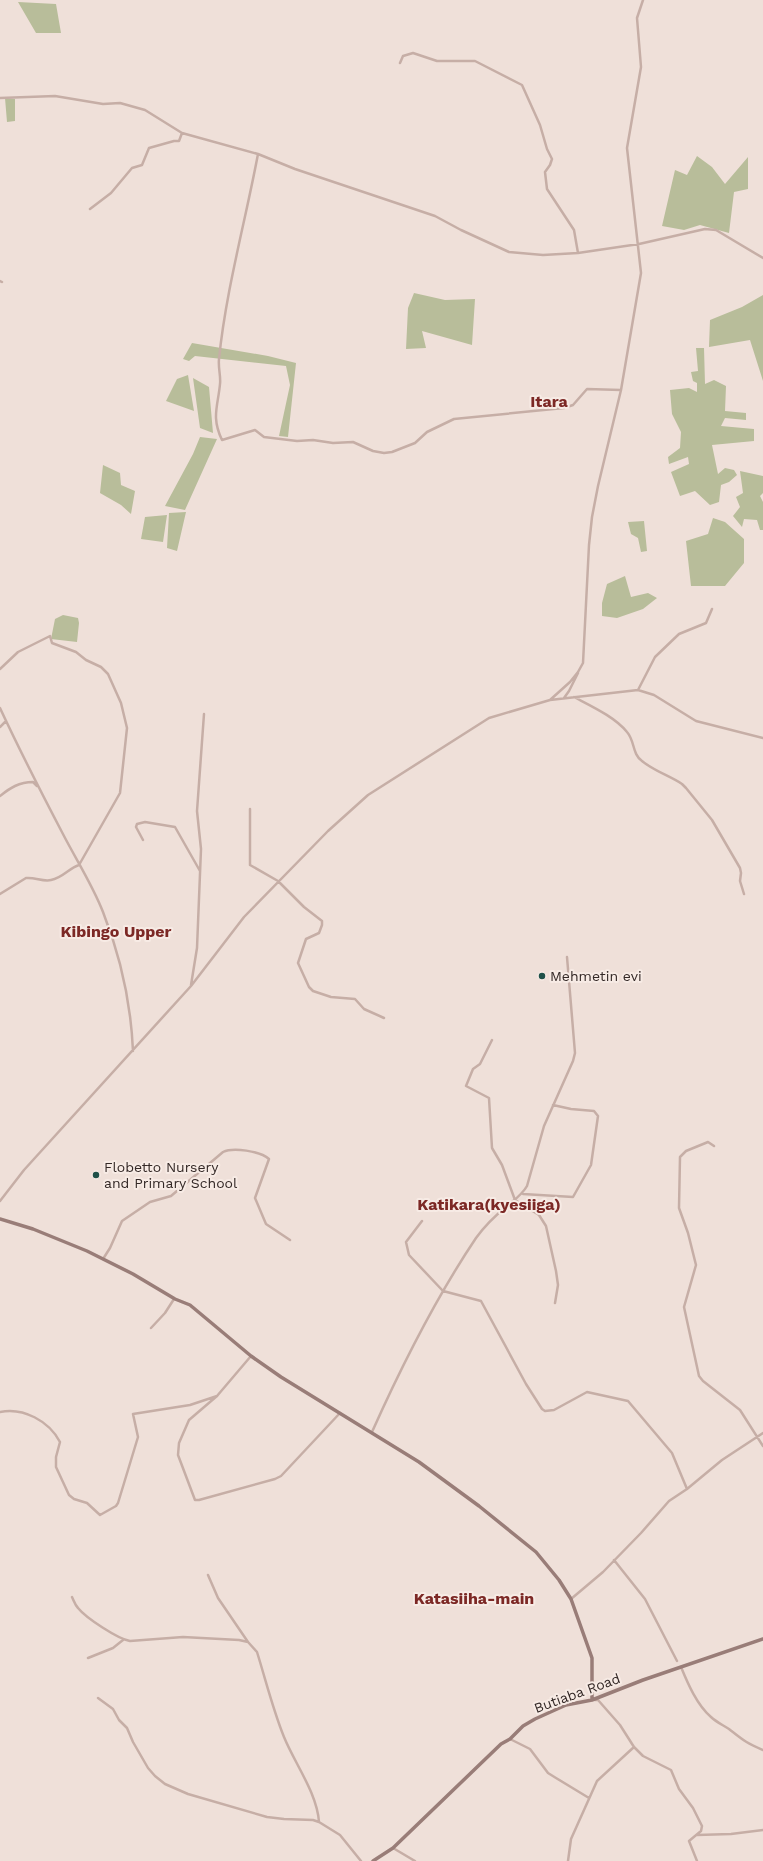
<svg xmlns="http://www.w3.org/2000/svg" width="763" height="1861" viewBox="0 0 763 1861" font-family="'Work Sans',sans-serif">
<rect width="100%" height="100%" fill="#efe0d9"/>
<!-- green -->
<path fill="#b8bd9a" d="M18,2L56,4L61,33H36Z
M5,98L15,99V121L7,122Z
M697,156L712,167L725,184L748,157V189L734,192L729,233L700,225L684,230L662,226L675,170L687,175Z
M414,293L445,300L475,299L472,345L422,331L426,348L406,349L408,308Z
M763,295V381L750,340L709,347L710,320L742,307Z
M192,343L268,356L296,363L288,437L279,436L290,385L286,366L195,356L189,361L183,359Z
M696,348H704L705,384L714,380L726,386L725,411L746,413V420L725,418L721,426L754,429V441L712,445L718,474L725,468L734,470L737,475L729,482L721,485L719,502L710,505L695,491L680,496L671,472L689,464L688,457L669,464L668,457L680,448L681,432L672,414L670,390L689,388L697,392V383L693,381L691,372L698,371Z
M188,375L194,411L166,401L177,379Z
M193,378L209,387L213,433L200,428Z
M200,437L217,439L185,510L165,506L193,454Z
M103,465L120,473L121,485L135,491L131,514L121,505L100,493Z
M740,471L763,476V493L760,496L763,502V530H760L757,520L744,519L742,527L733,516L740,507L736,497L743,493Z
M186,512L177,551L167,548L169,513Z
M167,515L163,542L141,539L145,517Z
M713,518L725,522L744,539V563L725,586H691L686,541L708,534Z
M644,521L647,551L641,552L638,538L631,534L628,522Z
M625,576L631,597L648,593L657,598L643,609L617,618L602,616V603L607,584Z
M63,615L78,618L79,623L77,642L51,639L55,619Z"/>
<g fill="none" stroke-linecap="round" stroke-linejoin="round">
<!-- minor -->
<path stroke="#c6aea6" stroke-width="2.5" d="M400,63L403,56L413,53L437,61H475L522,85L540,125L547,149L552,159L550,165L545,172L547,189L574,230L578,253
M0,98L55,96L103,104L120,103L145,110L182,133L258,154L295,169L435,216L461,230L509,252L543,255L578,253L639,244L705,229L716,230L763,258
M258,154C245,223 226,290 219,359C218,368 221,376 220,384C218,406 211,417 222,440L255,430L264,437L297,441L313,440L333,443L353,442L373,451L384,453L392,452L415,443L427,432L454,419L564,408L573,405L587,389L621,390
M90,209L111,193L132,168L142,165L149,148L174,141H179L182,133
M0,281L2,282
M0,669L18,652L50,636L52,643L76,652L86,660L101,667L108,674L121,703L127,728L120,793L79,865C69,868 63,878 51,880C43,882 35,877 26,878L0,894
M638,690L655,657L679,634L706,623L712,609
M574,697C591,706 615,717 627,732C635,741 632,754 642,761C654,771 670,776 682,784L686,788L712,820L740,868L741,873L740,881L744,894
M564,698L569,691L578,673
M550,700L638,690L654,695L696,721L763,738
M0,708C20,751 42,794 64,836C77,861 93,886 103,912C120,955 131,1005 133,1051
M0,727L6,721
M0,796C10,788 19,782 33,782L37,786
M250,809V865L278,881L304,907L322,921V925L319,933L306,939L298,963L309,987L313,991L331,997L355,999L364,1009L384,1018
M143,840L136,827L137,824L145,822L175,827L200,871
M191,985L197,948L201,849L197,811L204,714
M492,1040L480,1064L473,1069L466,1086L489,1098L492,1148L502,1165L515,1200L539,1215L546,1226L556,1271L558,1285L555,1303
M714,1146L708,1142L686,1151L680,1157L679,1208L688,1233L696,1265L684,1307L699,1376L703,1381L740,1410L763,1446
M523,1194L573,1197L591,1165L598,1116L594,1111L571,1109L553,1105
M0,1201L24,1170L191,986L244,917L328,831L368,795L489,718L550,700L570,682L578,672L583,663L589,545L592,517L598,486L621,390L641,273L627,148L641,67L637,18L643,0
M422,1221L406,1242L409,1255L443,1291L481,1301L526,1384L542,1409L545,1411L554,1410L587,1392L628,1401L672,1453L687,1489
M103,1259L110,1248L122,1221L150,1202L171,1196L223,1152C233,1147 260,1151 269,1159L255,1198L266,1224L290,1240
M151,1328L165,1313L174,1299
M251,1356L217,1396L189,1420L179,1443L178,1455L195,1500H199L275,1479L281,1476L340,1413
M0,1412C23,1407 49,1421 60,1442L56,1457V1467L69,1495L74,1499L87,1503L100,1515L116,1506L118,1503L138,1437L133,1414L190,1405L217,1396
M372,1432C402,1365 435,1299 476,1238C484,1227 496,1215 506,1207C514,1200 522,1195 527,1186L544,1126L573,1061L575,1053L567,957
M614,1560L645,1599L677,1661
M208,1575L218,1598L248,1642
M72,1597C74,1601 75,1605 78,1608C86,1618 118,1639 130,1641L183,1637L239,1640L248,1642L257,1652C266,1681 273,1710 284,1737C295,1764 317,1793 319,1822
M571,1599L603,1572L641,1533L669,1501L687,1489L722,1460L763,1433
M88,1658L113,1648L123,1640
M681,1667C688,1684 697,1705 711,1717C716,1722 723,1725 729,1729C743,1740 746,1743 763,1750
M98,1698L113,1709L119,1720L127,1728L133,1742L148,1768L155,1776L165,1784L188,1794L267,1817L284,1819L313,1820L319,1822L340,1835L361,1861
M595,1700H598L620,1725L634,1747L643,1756L671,1770L679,1789L693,1808L702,1826L701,1831L689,1841L697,1861
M510,1739L530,1749L548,1773L556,1778L589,1798
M697,1835L731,1834L763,1830
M393,1848L415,1861
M568,1861L571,1839L597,1781L634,1747"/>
<!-- secondary -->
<path stroke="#997d78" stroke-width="3.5" d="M0,1219L33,1229L87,1251L133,1274L175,1299L190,1305L251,1356L281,1377L419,1462L479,1506L536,1552L559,1580L571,1599L592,1658V1700
M373,1861L393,1848L501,1744L510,1739L523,1726L535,1719L566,1705L592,1700L643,1680L763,1639"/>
</g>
<!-- markers -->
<g fill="#1f5149" stroke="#f7ebe5" stroke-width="1.5">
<circle cx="542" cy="976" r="4"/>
<circle cx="96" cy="1175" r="4"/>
</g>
<g text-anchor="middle" stroke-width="4" stroke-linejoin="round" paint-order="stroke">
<!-- poi labels -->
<g font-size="14" fill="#332826" stroke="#f7ebe5" text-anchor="start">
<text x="550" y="981">Mehmetin evi</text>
<text x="104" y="1172">Flobetto Nursery<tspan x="104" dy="16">and Primary School</tspan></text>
</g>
<!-- street labels -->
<g font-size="14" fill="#332826" stroke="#f7ebe5">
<text transform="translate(577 1693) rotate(-20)" y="5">Butiaba Road</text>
</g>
<!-- quarter labels -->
<g font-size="16" font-weight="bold" fill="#7c2825" stroke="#f7ebe5">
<text x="549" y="407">Itara</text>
<text x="116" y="937">Kibingo Upper</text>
<text x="489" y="1210">Katikara(kyesiiga)</text>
<text x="474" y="1604">Katasiiha-main</text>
</g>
</g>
</svg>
